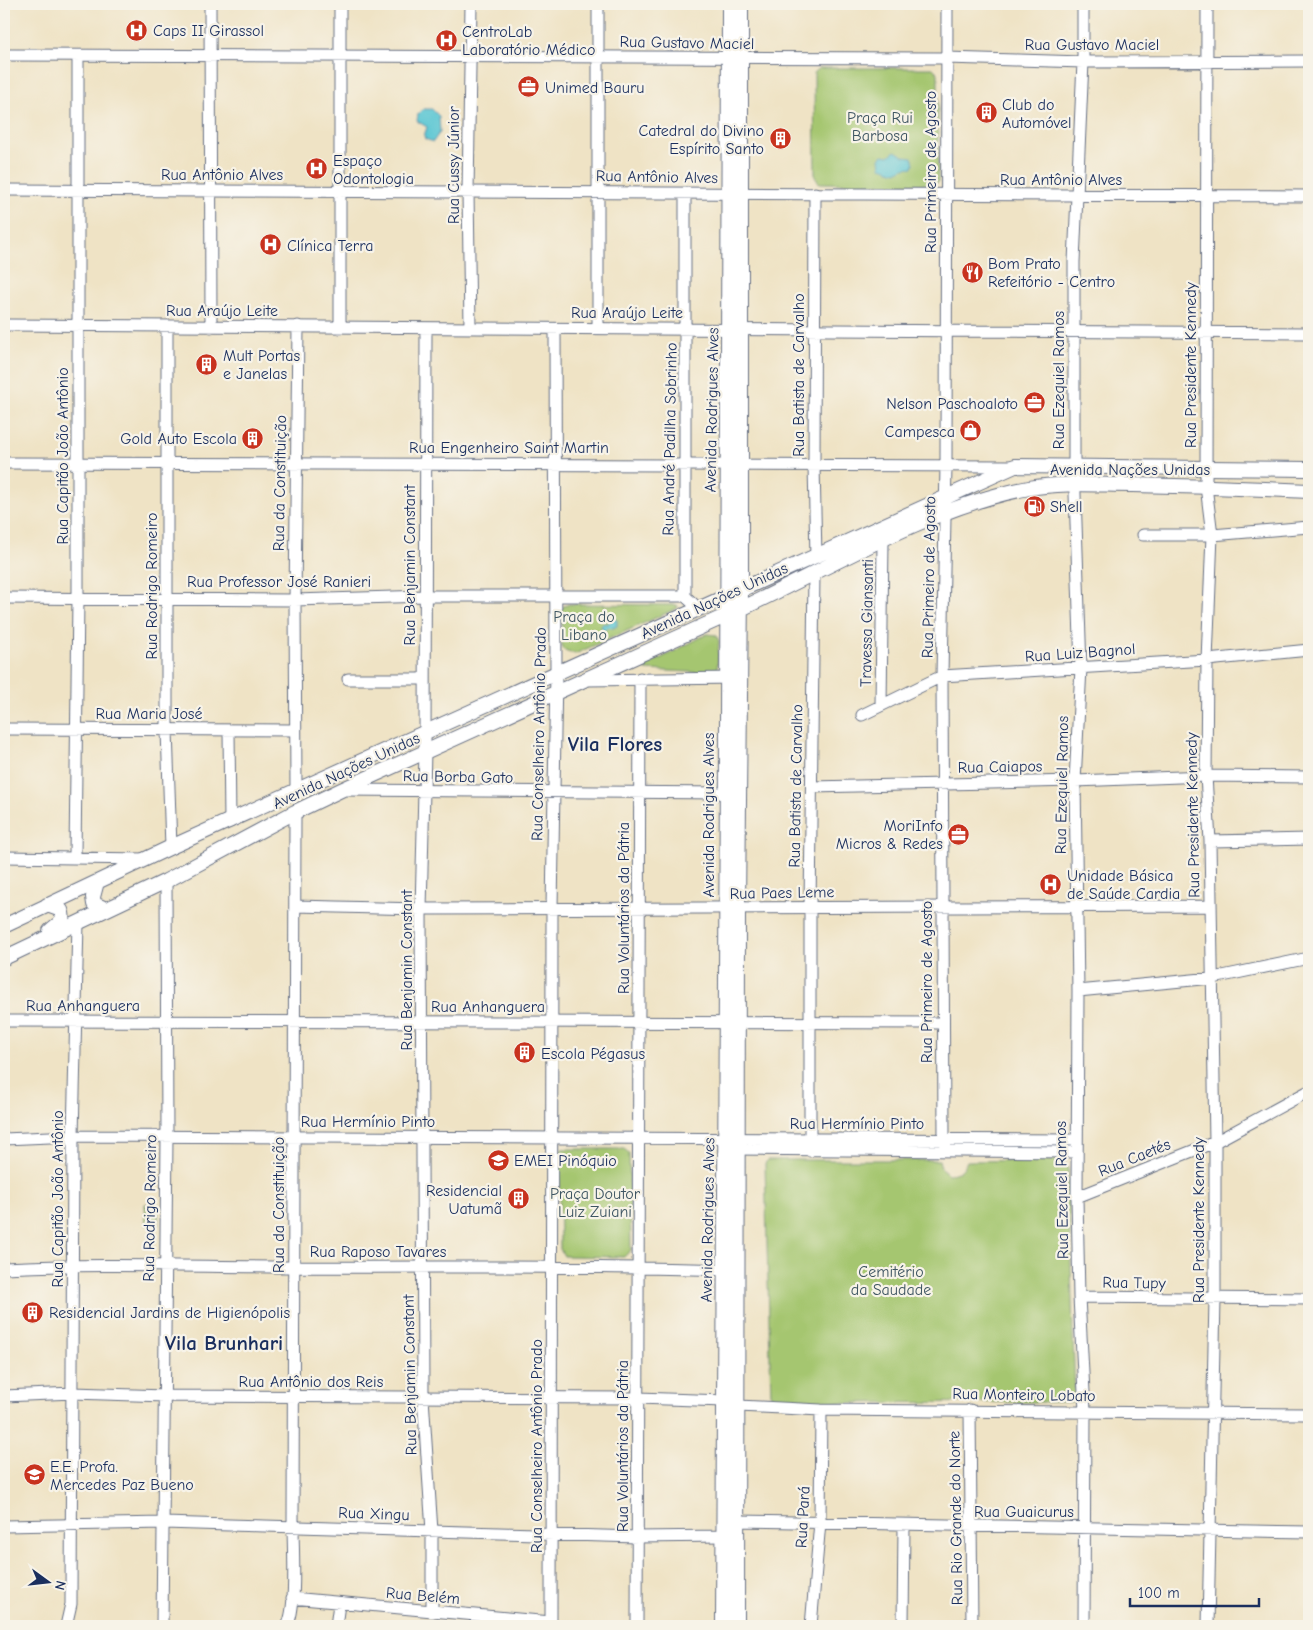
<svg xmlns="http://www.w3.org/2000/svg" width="1313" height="1630" viewBox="0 0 1313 1630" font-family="'Comic Neue',sans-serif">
<rect width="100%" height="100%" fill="#f7f3e8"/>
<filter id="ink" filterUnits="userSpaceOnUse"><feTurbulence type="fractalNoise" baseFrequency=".02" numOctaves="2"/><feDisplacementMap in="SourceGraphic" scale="10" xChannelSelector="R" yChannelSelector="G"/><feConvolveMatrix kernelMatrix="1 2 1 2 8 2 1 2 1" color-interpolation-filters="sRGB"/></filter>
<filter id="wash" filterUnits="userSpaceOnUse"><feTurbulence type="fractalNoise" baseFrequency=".0096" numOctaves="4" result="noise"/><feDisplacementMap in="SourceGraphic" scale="20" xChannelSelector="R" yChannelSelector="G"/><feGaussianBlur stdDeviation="1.12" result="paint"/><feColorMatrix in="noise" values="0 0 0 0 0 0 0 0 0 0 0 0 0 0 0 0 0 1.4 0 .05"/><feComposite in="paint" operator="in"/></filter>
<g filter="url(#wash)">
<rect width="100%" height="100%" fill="#efe3c5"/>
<!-- green -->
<path fill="#a5c66f" stroke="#607a66" d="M820,68H933L938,73V182L933,185L819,183L815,177L814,73Z
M569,604L677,605L678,608L575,654L562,649V607Z
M707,634L716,635L719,641L717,671L712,673L646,670L648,665Z
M562,1149H624L629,1153L631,1250L624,1257L564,1256L560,1249L559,1155Z
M768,1160H939L941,1168L948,1174C959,1173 963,1171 967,1161L1063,1160L1068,1169L1075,1399L1072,1402L773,1403L771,1400L765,1163Z
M145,1204H158V1225H146Z"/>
<!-- water -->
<path fill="#5ac6d3" stroke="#3a7a98" d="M423,109H432L439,116L440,132L433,142L425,139L424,136L427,127L417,121L418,114Z
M895,151L904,156L912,157L914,163L913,167L904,168L896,172L881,167L880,158L883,155L889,156Z
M611,618L617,620V626L613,628L608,627L604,631L601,626L604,623L608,624Z"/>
</g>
<g filter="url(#ink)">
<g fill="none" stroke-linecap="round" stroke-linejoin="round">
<defs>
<path id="minor" d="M210,4L211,327
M340,4V328
M598,4V328
M1083,4V62L1074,262V465L1081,668L1075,781L1078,991L1077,1197L1079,1297L1085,1411L1084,1626
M1207,4L1206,486L1212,535L1207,660L1206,776L1210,841L1215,1142V1299L1208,1626
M4,55L946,58L1083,62L1309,61
M4,190L1309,196
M815,193L814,465L816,557
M4,325L1309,333
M167,326V730L171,847
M470,327L468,192L471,4
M426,328L425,751L421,909L423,1398L432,1531V1612
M4,463L1013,466
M1143,535H1212L1309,527
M685,596V193
M4,598L295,600L426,596H685L699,609
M348,679H424
M587,680L736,678
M881,705L883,541
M862,715L942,676L1207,660L1309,650
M4,729L294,730
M229,731L230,822
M812,787L1075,781L1206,776L1309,777
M296,790L295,600L298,326
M342,790L726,793
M1210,841L1309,839
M75,856L78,598V56
M4,857L145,859
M295,906L421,909L1210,906
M1078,991L1213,978L1309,958
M4,1021L943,1023
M4,1139L73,1136L1076,1140
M730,1149L1076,1152
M946,1150L944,1139L942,676L946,465L947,4
M810,1151V907L814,572
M1077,1197L1215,1142L1309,1091
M4,1268C101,1263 198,1267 295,1267C438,1268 581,1265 723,1270
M1079,1297L1309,1299
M4,1396L73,1393L165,1396L638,1398L724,1401L738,1406L821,1410L1309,1414
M970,1410L972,1626
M4,1526L164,1523L637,1537L723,1536L738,1521L1309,1532
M292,1598L551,1622
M66,1626L71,1604L73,1136L78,922
M162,1626L167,1138L166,881
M287,1626C297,1609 293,1548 293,1526L295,812
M336,1626L339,1604
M551,1626L552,908L556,673L555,329
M637,1626L640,678
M811,1626L820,1522L821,1410
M903,1626L904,1525"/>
<path id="major" d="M97,882L93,897L94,904L106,909
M47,905L61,910C66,922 58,923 50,931
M4,926L171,847L1015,466L1309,469
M4,958L166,881L295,812L341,790C474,729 609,669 743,608C832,566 932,506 1029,488C1063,482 1098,485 1133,485C1192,486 1250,488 1309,491
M723,1626C724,1085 730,545 729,4
M737,1626L738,908L741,589V4"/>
</defs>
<!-- minor casing -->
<use href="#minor" stroke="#656e82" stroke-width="13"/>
<!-- major casing -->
<use href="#major" stroke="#656e82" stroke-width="16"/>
<!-- minor -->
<use href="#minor" stroke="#fff" stroke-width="11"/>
<!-- major -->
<use href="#major" stroke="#fff" stroke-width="14"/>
</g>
</g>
<!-- icons -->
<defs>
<symbol id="hospital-disc" viewBox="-11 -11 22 22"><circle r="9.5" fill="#c8321e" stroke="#f7f3e8"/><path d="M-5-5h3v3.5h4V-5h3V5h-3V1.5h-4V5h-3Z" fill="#fff"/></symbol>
<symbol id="office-disc" viewBox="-11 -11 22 22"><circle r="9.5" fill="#c8321e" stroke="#f7f3e8"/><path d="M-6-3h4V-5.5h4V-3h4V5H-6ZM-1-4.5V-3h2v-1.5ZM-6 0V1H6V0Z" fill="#fff"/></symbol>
<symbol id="building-disc" viewBox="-11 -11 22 22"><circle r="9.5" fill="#c8321e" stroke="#f7f3e8"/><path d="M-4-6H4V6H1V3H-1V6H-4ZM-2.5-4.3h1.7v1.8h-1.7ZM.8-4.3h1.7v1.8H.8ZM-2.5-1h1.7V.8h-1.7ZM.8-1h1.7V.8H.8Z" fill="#fff"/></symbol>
<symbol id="restaurant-disc" viewBox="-11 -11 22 22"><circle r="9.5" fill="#c8321e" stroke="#f7f3e8"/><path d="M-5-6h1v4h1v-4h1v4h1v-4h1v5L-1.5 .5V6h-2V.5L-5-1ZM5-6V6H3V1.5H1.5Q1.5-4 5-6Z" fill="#fff"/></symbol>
<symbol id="shop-disc" viewBox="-11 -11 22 22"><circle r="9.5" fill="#c8321e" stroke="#f7f3e8"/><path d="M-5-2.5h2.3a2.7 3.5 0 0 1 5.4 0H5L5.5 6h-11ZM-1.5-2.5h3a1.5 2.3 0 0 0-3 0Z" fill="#fff"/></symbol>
<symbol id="fuel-disc" viewBox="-11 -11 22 22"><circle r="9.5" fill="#c8321e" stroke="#f7f3e8"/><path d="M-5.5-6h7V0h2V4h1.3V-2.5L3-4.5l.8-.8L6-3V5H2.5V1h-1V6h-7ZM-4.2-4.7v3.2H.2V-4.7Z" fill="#fff"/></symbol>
<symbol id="school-disc" viewBox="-11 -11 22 22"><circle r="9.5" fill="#c8321e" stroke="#f7f3e8"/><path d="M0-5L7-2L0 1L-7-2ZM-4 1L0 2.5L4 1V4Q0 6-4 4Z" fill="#fff"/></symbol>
</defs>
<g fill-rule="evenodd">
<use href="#hospital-disc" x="124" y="18" width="25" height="25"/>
<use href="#hospital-disc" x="434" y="28" width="25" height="25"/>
<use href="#office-disc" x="516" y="74" width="25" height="25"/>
<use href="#building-disc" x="974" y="100" width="25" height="25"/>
<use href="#building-disc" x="768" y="126" width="25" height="25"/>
<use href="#hospital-disc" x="304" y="156" width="25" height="25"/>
<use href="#hospital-disc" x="258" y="232" width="25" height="25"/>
<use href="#restaurant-disc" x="960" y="260" width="25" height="25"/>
<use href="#building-disc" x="194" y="352" width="25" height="25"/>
<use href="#office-disc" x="1022" y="390" width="25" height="25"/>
<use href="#shop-disc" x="958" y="418" width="25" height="25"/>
<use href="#building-disc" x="240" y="426" width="25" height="25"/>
<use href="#fuel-disc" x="1022" y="494" width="25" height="25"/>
<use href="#office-disc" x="946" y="822" width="25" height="25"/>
<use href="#hospital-disc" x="1038" y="872" width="25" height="25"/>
<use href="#building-disc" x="512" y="1040" width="25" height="25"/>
<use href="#school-disc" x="486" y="1148" width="25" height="25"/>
<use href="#building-disc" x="506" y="1186" width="25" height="25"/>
<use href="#building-disc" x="20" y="1300" width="25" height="25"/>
<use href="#school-disc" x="22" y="1462" width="25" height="25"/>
</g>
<g text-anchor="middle" stroke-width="4.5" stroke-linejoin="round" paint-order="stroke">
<!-- poi labels -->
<g font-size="16" fill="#1b2f5e" stroke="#f7f3e8" text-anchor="start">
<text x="153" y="36">Caps II Girassol</text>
<text x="462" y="37">CentroLab<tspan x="462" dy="18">Laboratório Médico</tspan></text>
<text x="545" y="93">Unimed Bauru</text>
<text x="1002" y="110">Club do<tspan x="1002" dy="18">Automóvel</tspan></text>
<text x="764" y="136" text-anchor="end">Catedral do Divino<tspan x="764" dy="18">Espírito Santo</tspan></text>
<text x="333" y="166">Espaço<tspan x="333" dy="18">Odontologia</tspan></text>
<text x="287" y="251">Clínica Terra</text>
<text x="988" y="269">Bom Prato<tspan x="988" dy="18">Refeitório - Centro</tspan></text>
<text x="223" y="361">Mult Portas<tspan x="223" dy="18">e Janelas</tspan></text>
<text x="1018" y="409" text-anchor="end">Nelson Paschoaloto</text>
<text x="955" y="437" text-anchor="end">Campesca</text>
<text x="237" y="444" text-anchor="end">Gold Auto Escola</text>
<text x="1050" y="512">Shell</text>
<text x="943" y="831" text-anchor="end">MoriInfo<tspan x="943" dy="18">Micros &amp; Redes</tspan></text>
<text x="1067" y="881">Unidade Básica<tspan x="1067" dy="18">de Saúde Cardia</tspan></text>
<text x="541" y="1059">Escola Pégasus</text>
<text x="514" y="1166">EMEI Pinóquio</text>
<text x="502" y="1196" text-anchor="end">Residencial<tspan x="502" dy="18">Uatumã</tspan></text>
<text x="49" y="1318">Residencial Jardins de Higienópolis</text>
<text x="50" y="1472">E.E. Profa.<tspan x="50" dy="18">Mercedes Paz Bueno</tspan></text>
</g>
<!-- street labels -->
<g font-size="16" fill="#1b2f5e" stroke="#f7f3e8">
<text transform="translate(687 42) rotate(1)" y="6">Rua Gustavo Maciel</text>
<text x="1092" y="50">Rua Gustavo Maciel</text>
<text transform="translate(453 165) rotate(-90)" y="6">Rua Cussy Júnior</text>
<text transform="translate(930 172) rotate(-90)" y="6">Rua Primeiro de Agosto</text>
<text x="222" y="180">Rua Antônio Alves</text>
<text transform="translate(657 176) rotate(1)" y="6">Rua Antônio Alves</text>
<text x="1061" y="185">Rua Antônio Alves</text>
<text x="222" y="316">Rua Araújo Leite</text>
<text x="627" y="318">Rua Araújo Leite</text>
<text transform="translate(1190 365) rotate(-90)" y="6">Rua Presidente Kennedy</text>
<text transform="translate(798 375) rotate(-90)" y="6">Rua Batista de Carvalho</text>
<text transform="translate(1058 380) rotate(-90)" y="6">Rua Ezequiel Ramos</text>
<text transform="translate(711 410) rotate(-89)" y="6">Avenida Rodrigues Alves</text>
<text transform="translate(669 439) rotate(-89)" y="6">Rua André Padilha Sobrinho</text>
<text x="509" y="453">Rua Engenheiro Saint Martin</text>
<text transform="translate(62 456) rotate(-90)" y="6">Rua Capitão João Antônio</text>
<text x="1130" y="475">Avenida Nações Unidas</text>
<text transform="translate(279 483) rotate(-89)" y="6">Rua da Constituição</text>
<text transform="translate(409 565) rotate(-90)" y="6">Rua Benjamin Constant</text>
<text transform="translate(928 577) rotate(-89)" y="6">Rua Primeiro de Agosto</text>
<text x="279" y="587">Rua Professor José Ranieri</text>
<text transform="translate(151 586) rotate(-90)" y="6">Rua Rodrigo Romeiro</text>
<text transform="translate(714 600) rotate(-25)" y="6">Avenida Nações Unidas</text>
<text transform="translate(866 623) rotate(-89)" y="6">Travessa Giansanti</text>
<text transform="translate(1080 652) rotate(-4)" y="6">Rua Luiz Bagnol</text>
<text x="149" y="719">Rua Maria José</text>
<text transform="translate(538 734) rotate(-89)" y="6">Rua Conselheiro Antônio Prado</text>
<text transform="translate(1000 766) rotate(-1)" y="6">Rua Caiapos</text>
<text transform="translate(346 770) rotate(-25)" y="6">Avenida Nações Unidas</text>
<text transform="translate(458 776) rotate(1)" y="6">Rua Borba Gato</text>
<text transform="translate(1061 785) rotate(-89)" y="6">Rua Ezequiel Ramos</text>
<text transform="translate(795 786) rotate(-89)" y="6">Rua Batista de Carvalho</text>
<text transform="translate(708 815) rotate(-90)" y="6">Avenida Rodrigues Alves</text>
<text transform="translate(1192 815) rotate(-91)" y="6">Rua Presidente Kennedy</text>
<text transform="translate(782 892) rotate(-1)" y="6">Rua Paes Leme</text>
<text transform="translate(623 908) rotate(-90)" y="6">Rua Voluntários da Pátria</text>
<text transform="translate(406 970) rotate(-90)" y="6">Rua Benjamin Constant</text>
<text transform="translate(926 982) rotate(-90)" y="6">Rua Primeiro de Agosto</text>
<text x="83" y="1011">Rua Anhanguera</text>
<text x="488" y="1012">Rua Anhanguera</text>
<text x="368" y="1127">Rua Hermínio Pinto</text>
<text x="857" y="1129">Rua Hermínio Pinto</text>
<text transform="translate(1134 1157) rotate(-22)" y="6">Rua Caetés</text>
<text transform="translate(1061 1190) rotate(-91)" y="6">Rua Ezequiel Ramos</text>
<text transform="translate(57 1199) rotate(-90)" y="6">Rua Capitão João Antônio</text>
<text transform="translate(278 1205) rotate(-90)" y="6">Rua da Constituição</text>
<text transform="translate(149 1208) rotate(-89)" y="6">Rua Rodrigo Romeiro</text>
<text transform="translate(707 1220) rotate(-89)" y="6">Avenida Rodrigues Alves</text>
<text transform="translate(1198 1220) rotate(-90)" y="6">Rua Presidente Kennedy</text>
<text x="378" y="1257">Rua Raposo Tavares</text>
<text transform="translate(1134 1282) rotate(1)" y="6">Rua Tupy</text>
<text transform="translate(409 1375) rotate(-91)" y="6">Rua Benjamin Constant</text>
<text x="311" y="1387">Rua Antônio dos Reis</text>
<text transform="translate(1024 1394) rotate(1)" y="6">Rua Monteiro Lobato</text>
<text transform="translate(536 1446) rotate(-90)" y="6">Rua Conselheiro Antônio Prado</text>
<text transform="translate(622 1446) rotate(-90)" y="6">Rua Voluntários da Pátria</text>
<text x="1024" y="1517">Rua Guaicurus</text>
<text transform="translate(374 1513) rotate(2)" y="6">Rua Xingu</text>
<text transform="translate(802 1517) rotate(-87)" y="6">Rua Pará</text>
<text transform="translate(955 1518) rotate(-91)" y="6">Rua Rio Grande do Norte</text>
<text transform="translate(423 1595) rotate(5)" y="6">Rua Belém</text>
</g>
<!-- park labels -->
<g font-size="16" fill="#3e5562" stroke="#f7f3e8">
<text x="880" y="123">Praça Rui<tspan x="880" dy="18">Barbosa</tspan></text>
<text x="584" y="622">Praça do<tspan x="584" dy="18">Libano</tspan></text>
<text x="595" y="1199">Praça Doutor<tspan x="595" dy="18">Luiz Zuiani</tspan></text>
<text x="891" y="1277">Cemitério<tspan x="891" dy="18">da Saudade</tspan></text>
</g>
<!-- district labels -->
<g font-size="21" font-weight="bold" fill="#1b2f5e" stroke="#f7f3e8">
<text x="615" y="751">Vila Flores</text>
<text x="224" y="1350">Vila Brunhari</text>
</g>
</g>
<!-- margin -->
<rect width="1313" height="1630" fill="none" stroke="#f7f3e8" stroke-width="20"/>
<!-- north arrow -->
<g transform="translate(48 1582) rotate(105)" stroke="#f7f3e8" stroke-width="4" paint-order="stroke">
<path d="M0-4L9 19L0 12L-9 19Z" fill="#1b2f5e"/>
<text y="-8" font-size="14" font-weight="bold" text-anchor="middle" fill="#1b2f5e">N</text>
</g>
<!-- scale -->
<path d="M1130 1598v8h129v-8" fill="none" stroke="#1b2f5e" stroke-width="2.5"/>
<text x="1138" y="1598" font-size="15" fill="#1b2f5e" stroke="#f7f3e8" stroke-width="4" paint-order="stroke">100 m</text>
</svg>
